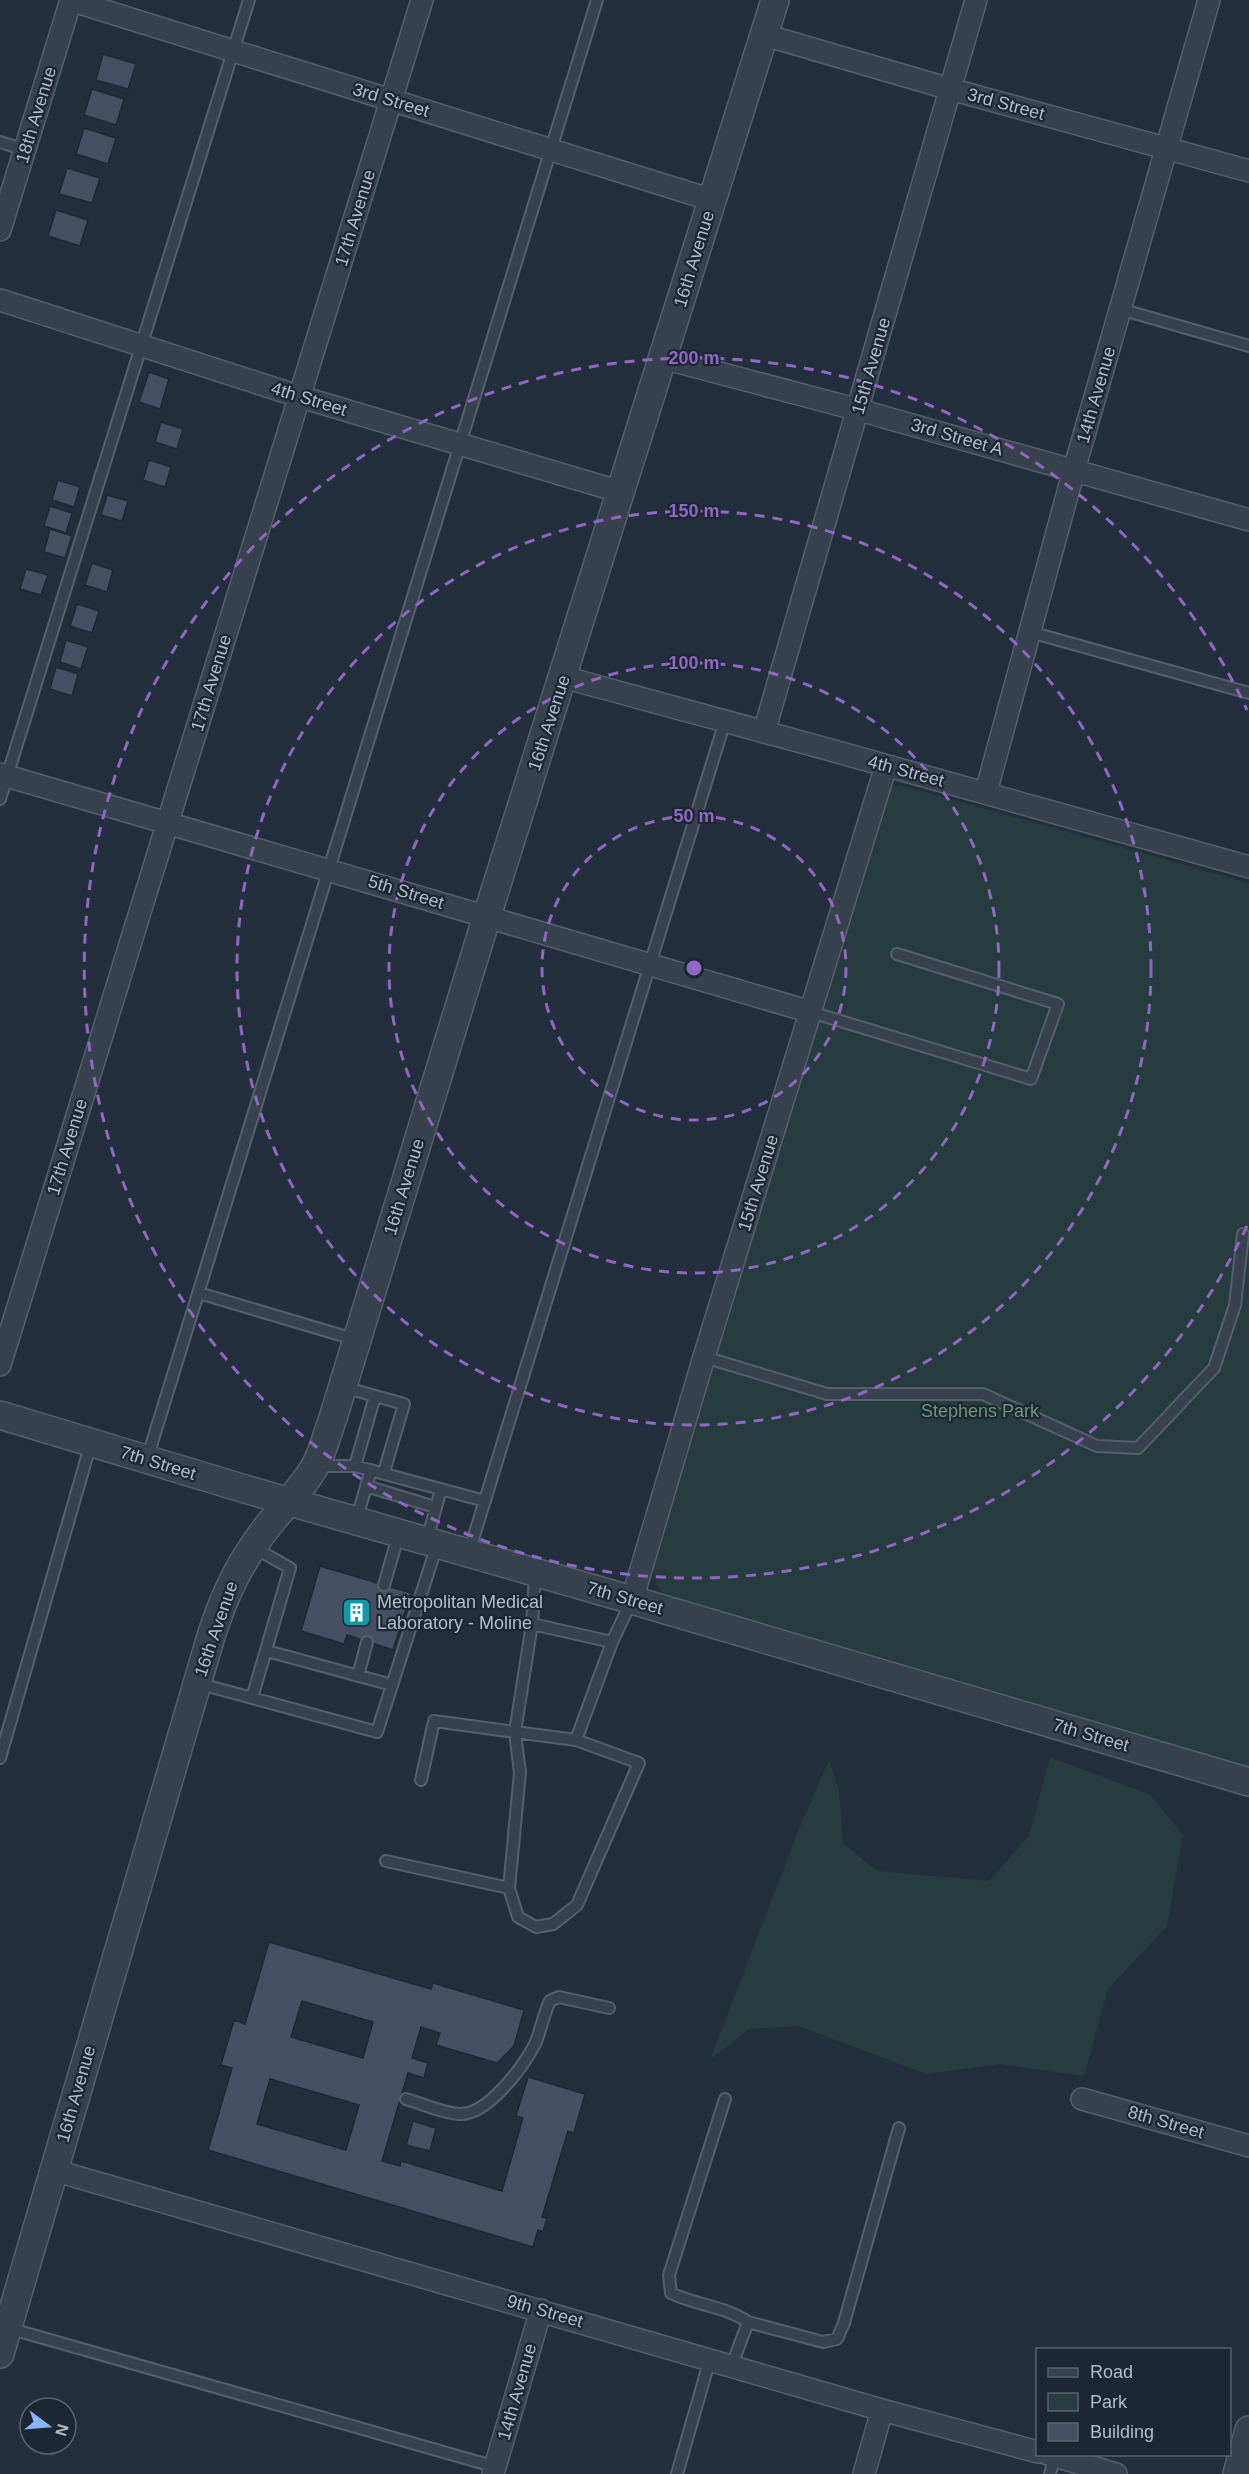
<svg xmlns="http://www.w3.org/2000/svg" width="1249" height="2474" viewBox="0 0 1249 2474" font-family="Helvetica,sans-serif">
<rect width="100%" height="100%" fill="#242f3e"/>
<!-- green -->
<path fill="#263c3f" d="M900,785L1249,883V1772L672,1598C655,1590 650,1574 654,1555L888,793L892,787Z
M1050,1757L1151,1795L1183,1835L1167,1926L1108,1989L1084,2076L1000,2064L926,2074L798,2026L749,2029L710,2060L799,1829L829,1760L839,1791L843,1843L877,1871L989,1881L1029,1836Z"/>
<!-- building -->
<path fill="#455162" stroke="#1f2835" stroke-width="1.5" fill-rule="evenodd" d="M103,54L136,64L128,89L96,80Z
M92,89L124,99L116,125L84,115Z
M84,128L116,138L108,164L76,154Z
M67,168L100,178L92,203L59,194Z
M56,210L88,220L80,246L48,236Z
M149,372L169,379L160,409L139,402Z
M161,422L183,429L177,449L155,442Z
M149,460L171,467L165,487L143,480Z
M58,480L80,487L74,507L52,500Z
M107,495L128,501L122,521L101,515Z
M50,506L72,513L66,533L44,526Z
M50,529L72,536L65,558L44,552Z
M92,563L113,570L107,592L85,585Z
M26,569L48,575L41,595L20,589Z
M77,604L99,611L92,633L70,626Z
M66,640L88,647L81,669L60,662Z
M56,667L78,674L72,696L50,689Z
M320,1566L411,1593L393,1650L347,1635L344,1644L301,1631Z
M269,1942L431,1989L433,1983L524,2010L514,2046L497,2063L436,2045L440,2033L421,2027L412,2058L428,2063L424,2078L408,2073L382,2161L400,2166L401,2161L502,2191L523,2118L516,2116L528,2077L585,2094L574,2133L568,2131L542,2217L547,2218L543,2232L538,2230L533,2247L208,2150L232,2068L221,2065L234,2020L245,2024ZM302,2001L373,2022L363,2058L291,2037ZM270,2079L359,2105L346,2150L257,2124Z
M413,2121L436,2128L430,2151L406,2145Z"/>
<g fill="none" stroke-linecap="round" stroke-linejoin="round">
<defs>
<path id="service" d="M0,142L25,150
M1120,309L1249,346
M1030,632L1249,693
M0,799L249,0
M811,1012L1031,1079L1058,1004L897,954
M199,1293L357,1340
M704,1357L827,1394H983L1097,1446L1138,1448L1214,1368L1235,1305L1243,1234
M343,1387L404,1404L384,1472
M147,1459L597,0
M316,1466H355L485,1501
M355,1466L375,1396
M366,1486L435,1507
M356,1521L371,1470
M427,1540L441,1489
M469,1552L725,721
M535,1574L532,1624L612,1642
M384,1585L399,1533
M267,1651L392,1685
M358,1676L367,1642
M197,1683L377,1732L437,1545
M252,1698L290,1568L253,1547
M576,1740L639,1763L577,1905L553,1924L536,1927L518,1917L509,1888L520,1773L515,1732L576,1740L612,1642L632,1600
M0,1758L91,1443
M421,1780L434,1721L515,1732L532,1624
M386,1861L509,1888
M406,2099C423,2104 442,2113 459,2114C487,2116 523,2067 535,2044C541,2031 543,2015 550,2001L559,1997L609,2008
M725,2099L669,2275L671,2293C695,2305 725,2306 748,2322L732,2365
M748,2322L823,2342L837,2339L844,2323L899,2128
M8,2328L496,2467
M677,2474L710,2359
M1050,2474L1055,2455"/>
<path id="minor" d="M70,0L712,200
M765,35L950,89L1249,171
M0,230L71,0
M0,300L301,397L621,492
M663,358L859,410L1249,520
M563,677C792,739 1021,802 1249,867
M764,732L976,0
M0,774L811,1012
M986,792L1074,470L1209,0
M0,1365L422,0
M632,1600L704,1357L886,766
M1082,2099L1249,2146
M53,2170L882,2410L1038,2452
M1048,2454L1116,2474
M493,2474L541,2310
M864,2474L882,2410"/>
<path id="tertiary" d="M0,1415L245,1489L632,1600L1249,1782
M0,2354L212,1633C225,1594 239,1564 264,1531C280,1509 302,1490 315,1466C323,1452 327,1434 333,1418L487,916L775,0
M1237,2474L1249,2430"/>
</defs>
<!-- service casing -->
<use href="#service" stroke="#565f6c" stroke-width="14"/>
<!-- minor casing -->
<use href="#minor" stroke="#565f6c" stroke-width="24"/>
<!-- tertiary casing -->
<use href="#tertiary" stroke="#565f6c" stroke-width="30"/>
<!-- service -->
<use href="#service" stroke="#38414e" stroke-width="10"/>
<!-- minor -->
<use href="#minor" stroke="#38414e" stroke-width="21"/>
<!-- tertiary -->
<use href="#tertiary" stroke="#38414e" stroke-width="27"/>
</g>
<!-- distance rings -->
<g fill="none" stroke="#9266c3" stroke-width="3" stroke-dasharray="10 8">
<circle cx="694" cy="968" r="152"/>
<circle cx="694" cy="968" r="305"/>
<circle cx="694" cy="968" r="457"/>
<path d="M1247 1226A610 610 0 1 1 1247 710"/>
</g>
<!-- icons -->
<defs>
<symbol id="building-square" viewBox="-11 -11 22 22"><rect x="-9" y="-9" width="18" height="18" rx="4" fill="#0f9aa8" stroke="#1d2633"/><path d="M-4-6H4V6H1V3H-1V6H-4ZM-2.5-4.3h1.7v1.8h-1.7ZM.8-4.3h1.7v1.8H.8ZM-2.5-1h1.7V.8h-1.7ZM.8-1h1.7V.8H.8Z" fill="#fff"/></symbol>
</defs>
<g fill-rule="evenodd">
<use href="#building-square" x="340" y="1596" width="33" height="33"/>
</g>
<g text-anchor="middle" stroke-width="4.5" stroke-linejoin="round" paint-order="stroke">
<!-- street labels -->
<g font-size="18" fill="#b4bcc9" stroke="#1d2633">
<text transform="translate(391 100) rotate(17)" y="6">3rd Street</text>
<text transform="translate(1006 104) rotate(15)" y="6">3rd Street</text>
<text transform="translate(36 115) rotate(-73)" y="6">18th Avenue</text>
<text transform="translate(355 218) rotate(-73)" y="6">17th Avenue</text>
<text transform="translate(694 259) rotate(-73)" y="6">16th Avenue</text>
<text transform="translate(871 366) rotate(-74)" y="6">15th Avenue</text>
<text transform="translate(1096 395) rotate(-74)" y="6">14th Avenue</text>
<text transform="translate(309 399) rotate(17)" y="6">4th Street</text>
<text transform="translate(957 437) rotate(16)" y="6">3rd Street A</text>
<text transform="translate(211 683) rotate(-73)" y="6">17th Avenue</text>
<text transform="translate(549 723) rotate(-72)" y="6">16th Avenue</text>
<text transform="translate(906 771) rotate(15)" y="6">4th Street</text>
<text transform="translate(406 892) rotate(17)" y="6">5th Street</text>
<text transform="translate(67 1147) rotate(-73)" y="6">17th Avenue</text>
<text transform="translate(758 1183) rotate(-73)" y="6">15th Avenue</text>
<text transform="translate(404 1187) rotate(-73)" y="6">16th Avenue</text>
<text transform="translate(158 1463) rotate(17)" y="6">7th Street</text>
<text transform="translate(625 1598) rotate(16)" y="6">7th Street</text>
<text transform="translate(216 1629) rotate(-71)" y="6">16th Avenue</text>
<text transform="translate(1091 1735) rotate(16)" y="6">7th Street</text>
<text transform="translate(76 2094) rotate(-74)" y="6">16th Avenue</text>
<text transform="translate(1166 2122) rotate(16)" y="6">8th Street</text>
<text transform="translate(545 2311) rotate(16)" y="6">9th Street</text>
<text transform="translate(517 2392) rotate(-74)" y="6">14th Avenue</text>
</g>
<!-- park labels -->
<g font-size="18" fill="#6b9a76" stroke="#1d2633">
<text x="980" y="1417">Stephens Park</text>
</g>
<!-- poi labels -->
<g font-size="18" fill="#b4bcc9" stroke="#1d2633" text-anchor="start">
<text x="377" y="1608">Metropolitan Medical<tspan x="377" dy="21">Laboratory - Moline</tspan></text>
</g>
</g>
<circle cx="694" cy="968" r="9" fill="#9266c3" stroke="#1d2633" stroke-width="3"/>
<g font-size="18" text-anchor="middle" font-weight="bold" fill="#9266c3" stroke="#1d2633" stroke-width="4.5" stroke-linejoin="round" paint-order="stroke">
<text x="694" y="364">200 m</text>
<text x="694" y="517">150 m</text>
<text x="694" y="669">100 m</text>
<text x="694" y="822">50 m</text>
</g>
<!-- legend -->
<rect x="1036" y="2348" width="195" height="108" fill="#1d2633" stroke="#59626f" stroke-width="1.5"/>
<rect x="1048" y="2368" width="30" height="9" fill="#38414e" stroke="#59626f" stroke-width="1.5"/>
<text x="1090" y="2378" font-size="18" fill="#b4bcc9">Road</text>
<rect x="1048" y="2393" width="30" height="18" fill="#263c3f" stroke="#59626f" stroke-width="1.5"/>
<text x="1090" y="2408" font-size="18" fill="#b4bcc9">Park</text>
<rect x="1048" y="2423" width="30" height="18" fill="#455162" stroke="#59626f" stroke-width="1.5"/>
<text x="1090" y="2438" font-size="18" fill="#b4bcc9">Building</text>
<!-- north arrow -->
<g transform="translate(48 2426) rotate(106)"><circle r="28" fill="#1d2633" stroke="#59626f" stroke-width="1.5"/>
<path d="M0-4.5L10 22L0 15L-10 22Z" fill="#8ab4f8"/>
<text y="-9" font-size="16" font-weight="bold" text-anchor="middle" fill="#b4bcc9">N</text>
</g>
</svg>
